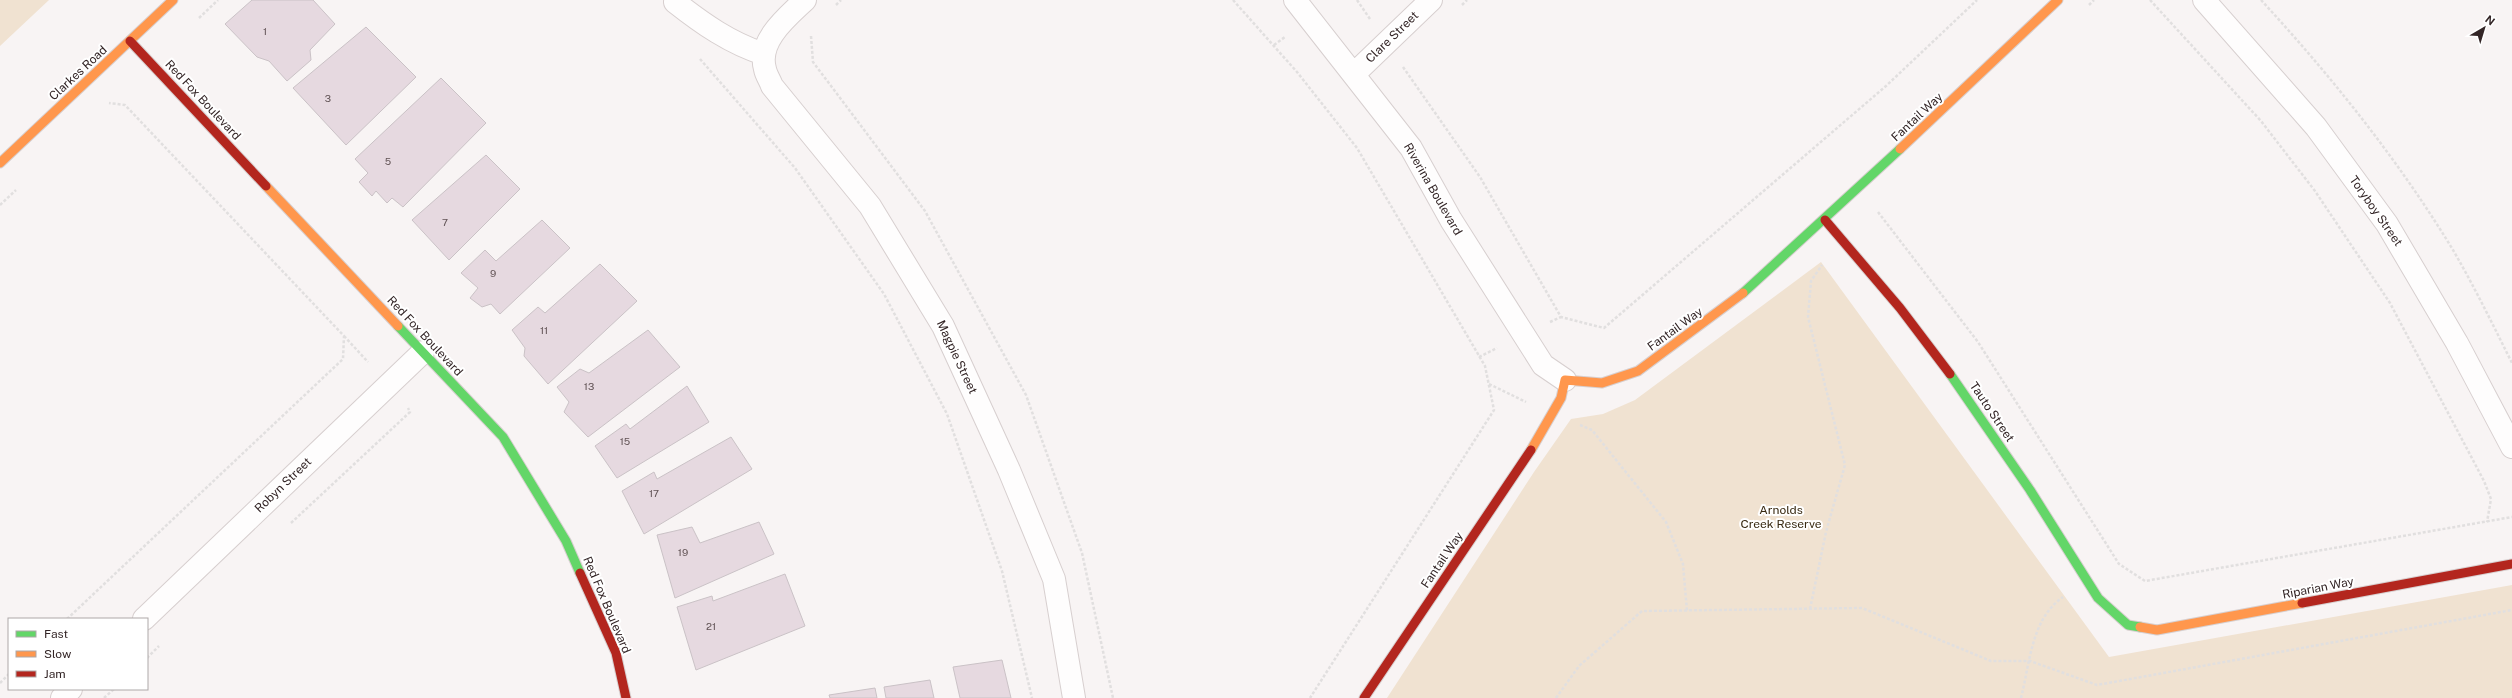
<svg xmlns="http://www.w3.org/2000/svg" width="2512" height="698" viewBox="0 0 2512 698" font-family="'Public Sans',sans-serif">
<rect width="100%" height="100%" fill="#f8f4f4"/>
<!-- green -->
<path fill="#f0e2d1" d="M0,0H49L0,46Z
M1821,262L2109,657L2512,585V698H1387L1534,472L1571,419L1603,414L1635,400Z"/>
<!-- building -->
<path fill="#e6d9e0" stroke="#cac2c6" d="M252,0H313L335,24L310,50L311,60L287,81L269,61L257,57L225,24Z
M366,27L416,77L346,145L293,88Z
M441,78L486,123L403,207L392,198L387,203L376,191L372,196L359,182L368,173L355,159Z
M486,155L520,189L449,260L412,220Z
M542,220L570,248L500,314L491,304L482,307L470,298L478,288L461,273L485,250L496,261Z
M600,264L637,301L548,384L524,356L525,348L512,330L538,307L545,313Z
M648,330L680,367L588,437L564,412L569,402L557,387L580,369L589,373Z
M687,386L709,422L617,478L595,446L626,424L630,429Z
M731,437L752,469L644,534L622,491L654,472L657,479Z
M759,522L774,554L675,598L657,535L692,527L700,543Z
M785,574L805,626L696,670L677,607L712,596L713,601Z
M1002,660L1011,698H960L953,667Z
M930,680L934,698H886L884,687Z
M875,688L877,698H830L829,695Z"/>
<g fill="none" stroke-linecap="round" stroke-linejoin="round">
<defs>
<path id="street" d="M805,0C787,17 757,41 765,69C766,75 770,80 772,86L870,206L943,326L1009,470L1054,579L1074,698
M1295,0L1411,148L1451,220L1543,365L1565,380
M2204,0L2316,127L2387,224L2457,343L2512,447
M675,2C703,24 730,43 764,54
M1354,74L1431,0
M144,619L423,352
M62,698L71,689"/>
<path id="fast" d="M1743,293L1900,149
M398,326L503,437L566,541L580,573
M1950,374L2030,490L2098,598L2128,625L2140,627"/>
<path id="slow" d="M1900,149L2058,0
M0,163L173,0
M266,186L398,326
M1531,450L1561,398L1565,380L1602,383L1638,371L1743,293
M2140,627L2157,630L2302,603"/>
<path id="jam" d="M130,41L266,186
M1825,220L1900,308L1950,374
M580,573L616,653L626,698
M2302,603L2512,564
M1364,698L1531,450"/>
</defs>
<!-- street casing -->
<use href="#street" stroke="#d7cfcf" stroke-width="24"/>
<!-- fast casing -->
<use href="#fast" stroke="#d7cfcf" stroke-width="11"/>
<!-- slow casing -->
<use href="#slow" stroke="#d7cfcf" stroke-width="11"/>
<!-- jam casing -->
<use href="#jam" stroke="#d7cfcf" stroke-width="11"/>
<!-- path -->
<path stroke="#e1dfdf" stroke-width="2.5" stroke-dasharray="3 2" stroke-linecap="butt" d="M1233,0L1297,72L1357,148L1485,366L1494,410L1310,698
M1357,0L1370,19
M2150,0L2261,121L2315,191L2390,303L2484,481L2491,499L2487,522
M2261,0C2332,77 2399,161 2453,250C2474,286 2493,325 2512,363
M836,5L841,0
M1462,5L1467,0
M2089,5L2094,0
M199,18L218,0
M811,36L813,62L925,211L1026,395L1082,553L1113,698
M1274,45L1285,37
M700,59L795,168L884,294L947,414L1002,571L1032,698
M1403,67L1480,177L1561,317L1604,328L1886,86L1977,0
M0,205L16,190
M1878,212L1978,342L2119,564L2145,581L2512,517
M1550,322L1561,317
M344,336L368,362
M1479,357L1497,348
M1489,384L1526,402
M1580,425L1592,430L1666,522L1683,564L1687,611
M291,523L410,412L408,408
M1810,609L1826,532L1845,465L1808,317L1811,281L1822,265
M67,619L343,359L344,336L125,105L109,103
M147,658L159,646
M0,683L9,674
M104,698L114,689
M1556,698L1579,666L1642,611L1862,608L1991,661H2030L2097,685L2512,610
M2021,698C2030,663 2031,619 2063,597"/>
<!-- street -->
<use href="#street" stroke="#fefdfd" stroke-width="22"/>
<!-- fast -->
<use href="#fast" stroke="#63d668" stroke-width="9"/>
<!-- slow -->
<use href="#slow" stroke="#ff974d" stroke-width="9"/>
<!-- jam -->
<use href="#jam" stroke="#b3261e" stroke-width="9"/>
</g>
<g text-anchor="middle" stroke-width="4" stroke-linejoin="round" paint-order="stroke">
<!-- number labels -->
<g font-size="10" fill="#605254">
<text x="265" y="35">1</text>
<text x="328" y="102">3</text>
<text x="388" y="165">5</text>
<text x="445" y="226">7</text>
<text x="493" y="277">9</text>
<text x="544" y="334">11</text>
<text x="589" y="390">13</text>
<text x="625" y="445">15</text>
<text x="654" y="497">17</text>
<text x="683" y="556">19</text>
<text x="711" y="630">21</text>
</g>
<!-- street labels -->
<g font-size="12" fill="#332526" stroke="#fff">
<text transform="translate(1392 37) rotate(-44)" y="4">Clare Street</text>
<text transform="translate(78 73) rotate(-43)" y="4">Clarkes Road</text>
<text transform="translate(203 100) rotate(47)" y="4">Red Fox Boulevard</text>
<text transform="translate(1917 117) rotate(-43)" y="4">Fantail Way</text>
<text transform="translate(1433 189) rotate(60)" y="4">Riverina Boulevard</text>
<text transform="translate(2376 211) rotate(55)" y="4">Toryboy Street</text>
<text transform="translate(1675 329) rotate(-36)" y="4">Fantail Way</text>
<text transform="translate(425 336) rotate(47)" y="4">Red Fox Boulevard</text>
<text transform="translate(957 357) rotate(65)" y="4">Magpie Street</text>
<text transform="translate(1992 412) rotate(56)" y="4">Tauto Street</text>
<text transform="translate(283 485) rotate(-44)" y="4">Robyn Street</text>
<text transform="translate(1442 560) rotate(-56)" y="4">Fantail Way</text>
<text transform="translate(2318 588) rotate(-11)" y="4">Riparian Way</text>
<text transform="translate(607 605) rotate(67)" y="4">Red Fox Boulevard</text>
</g>
<!-- park labels -->
<g font-size="12" fill="#372810" stroke="#fff">
<text x="1781" y="514">Arnolds<tspan x="1781" dy="14">Creek Reserve</tspan></text>
</g>
</g>
<!-- legend -->
<rect x="8" y="618" width="140" height="72" fill="#ffffff" stroke="#ada8a8"/>
<rect x="16" y="631" width="20" height="6" fill="#63d668" stroke="#ada8a8"/>
<text x="44" y="638" font-size="12" fill="#332526">Fast</text>
<rect x="16" y="651" width="20" height="6" fill="#ff974d" stroke="#ada8a8"/>
<text x="44" y="658" font-size="12" fill="#332526">Slow</text>
<rect x="16" y="671" width="20" height="6" fill="#b3261e" stroke="#ada8a8"/>
<text x="44" y="678" font-size="12" fill="#332526">Jam</text>
<!-- north arrow -->
<g transform="translate(2484 28) rotate(38)" stroke="#ffffff" stroke-width="3" paint-order="stroke">
<path d="M0-3L7 15L0 10L-7 15Z" fill="#332526"/>
<text y="-6" font-size="11" font-weight="bold" text-anchor="middle" fill="#332526">N</text>
</g>
</svg>
